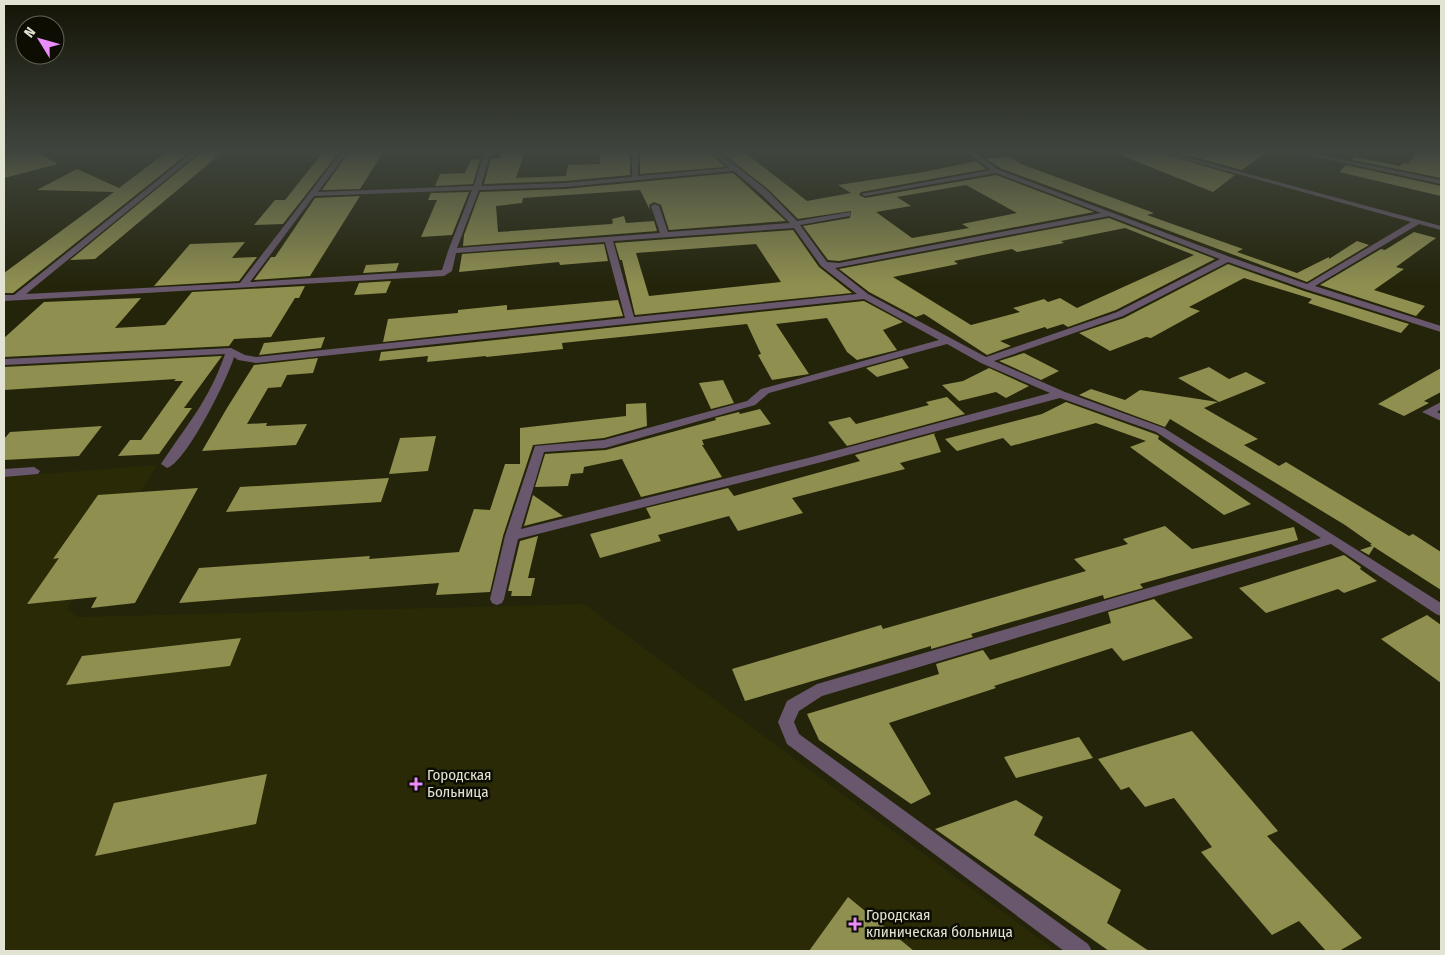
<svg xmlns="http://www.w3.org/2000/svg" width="1445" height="955" viewBox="0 0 1445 955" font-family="'Fira Sans Condensed',sans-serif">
<rect width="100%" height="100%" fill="#24240a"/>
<!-- built -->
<path fill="#2a2a07" d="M157,465L67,609L77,617L584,604L1056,951H4V477Z"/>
<!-- building -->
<path fill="#8f8f50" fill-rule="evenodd" d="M19,151H35L58,164L4,178V154Z
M168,151H191L13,293H4V273L114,192L37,190L77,169L119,188Z
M203,151H224L95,259L70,260Z
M324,151H340L283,224L254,225L275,200H285Z
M350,151H384L360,189L322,190Z
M502,151H525L516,178L566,176L568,165L600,164V152L609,151H630V175L565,181L484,184L491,159H499Z
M640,151H708L725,167L640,174Z
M743,151L807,201L851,193L838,185L924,172L976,161L986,169L861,192L859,195L865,198L996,175L1094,212L839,261L828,260L803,226L850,218L851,211L798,219L769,190L721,152ZM966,185L1017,213L962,224L969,228L912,238L876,212L911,206L897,197Z
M1110,151H1152L1235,175L1213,192Z
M1171,151H1268L1242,170Z
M1418,151H1441V178L1352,160L1355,157L1400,166L1403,163L1408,164Z
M1008,156L1021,164L1154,213L1147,215L1243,249L1237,252L1297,273L1329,257V259L1357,241L1369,245L1307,282L1000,168L987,159Z
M480,159L473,184L435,186L440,174L465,173L471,160Z
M1346,165L1441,186V196L1339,172Z
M733,173L786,221L669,230L661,205L654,202L649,205L650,210L640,190L523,198L522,203L496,206L498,232L611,224L613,223L612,219L624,216L626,223L654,221L657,231L463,246L464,235L480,192L565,189Z
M469,192L452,235L421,237L437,200H428L431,193Z
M360,196L310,276L254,280L271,257H275L315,198Z
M1109,218L1215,259L1116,310L1068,327L1063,324L1047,329L1045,327L1000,341L1011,346L987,355L924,314L916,317L869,292L839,269ZM1125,228L1194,255L1077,308L1060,298L1048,302L1044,299L1013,308L1020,312L971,325L893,277L958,264L954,261L1012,249L1017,252L1064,243L1061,241Z
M793,230L819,267L852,293L635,315L622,260H620L615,243ZM756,244L781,282L649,296L636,253Z
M1414,232L1436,238L1396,267L1404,269L1374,290L1425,306L1416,316L1320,285L1381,249L1385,250Z
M245,242L232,258L257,257L239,281L154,286L190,244Z
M604,244L608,261L560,265L559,262L459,272L462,254Z
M399,263L396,271L363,273L366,265Z
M1228,264L1304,291L1409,324L1401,333L1308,303L1312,299L1244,278L1189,307L1200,311L1151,338L1146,337L1110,351L1079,333L1124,318Z
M391,281L386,293L354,295L359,283Z
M305,286L299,298H295L271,337L234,339L229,346L4,357V338L44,302L141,298L115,328L165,325L192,292Z
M618,300L623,316L383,342L388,319L458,313V310L507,305V310Z
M864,301L903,322L883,330L897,350L857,360L847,352L827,318L776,324L809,374L772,380L758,355L761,354L747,324L562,343L563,349L486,357V356L427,362L428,356L379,361L381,352Z
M325,337L321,348L259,355L264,343Z
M1024,353L1059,371L1041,380L999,361Z
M222,356L184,408H192L159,454L118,456L130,440H141L183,381H174L176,379L4,390V367Z
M318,358L313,373L287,375L281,387L268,388L247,424L267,423L266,426L307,424L296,445L202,451L227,408L254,365Z
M902,358L909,368L877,377L866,368Z
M1209,367L1229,379L1246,372L1266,383L1219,402L1178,378Z
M989,368L1029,386L1006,398L996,392L959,401L942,385L963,381Z
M1441,368V392L1424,401L1429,403L1404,416L1378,404Z
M723,380L734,403L711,409L699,383Z
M1091,389L1125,400L1140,390L1218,402L1204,408L1258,439L1244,445L1279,466L1286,462L1409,536L1413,534L1441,552V590L1374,547L1369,555L1360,550L1372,546L1370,544H1372L1345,525L1170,419L1165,427L1079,395Z
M947,397L965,414L847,446L828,422L850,417L856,424L929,405L926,402Z
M1066,402L1155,434L1159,436L1158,439L1251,504L1224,515L1130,447L1146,441L1096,423L1011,446L1003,438L957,451L945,439L1042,414Z
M646,403L647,426L604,438L533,445L503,536L490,592L436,595L439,583L179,603L199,568L370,556L369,559L459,552L474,509L490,510L505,464H520V428L626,416V404Z
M760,409L771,424L702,440L704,445H702L722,477L641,497L622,459L584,467L583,473L571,474L568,486L535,487L545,454L606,450L716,420L715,418L739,412L740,414Z
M102,426L79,456L4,460V439L10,432Z
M936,433L934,434L941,452L900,463L905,469L792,498L803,513L738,531L729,516L658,535L661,541L600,558L590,534L651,518L646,508L728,488L734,496L860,461L855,455Z
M436,436L428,471L389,474L400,438Z
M389,478L381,502L226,512L240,487Z
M198,488L135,603L91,608L97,597L27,604L59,558L53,559L98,495Z
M533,495L563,516L524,526Z
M1165,526L1192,549L1294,527L1298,540L1140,584L1143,588L1104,599L1103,595L971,634L973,637L931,649V646L745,701L732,669L881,625L883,629L1086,571L1074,559L1128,544L1123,539Z
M538,536L528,578H535L531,596H511L512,591H508L520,541Z
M1344,555L1361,567L1360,569L1377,581L1344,593L1338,589L1266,613L1239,588Z
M1154,599L1193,638L1123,661L1112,648L994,686L996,688L889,723L931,794L911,804L819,740L807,714L939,674L936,664L983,650L990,660L1111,623L1108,612Z
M1427,615L1441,625V683L1381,639Z
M241,638L230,666L66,685L82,656Z
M1192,731L1278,831L1267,836L1362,938L1339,951H1326L1299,921L1272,935L1201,852L1212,847L1174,798L1145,807L1129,787L1121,790L1098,759Z
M1079,737L1093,758L1016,778L1004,757Z
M267,774L256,824L95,856L114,803Z
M1016,800L1043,817L1034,835L1121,890L1107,923L1149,951H1109L935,829Z
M848,897L914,951H809Z"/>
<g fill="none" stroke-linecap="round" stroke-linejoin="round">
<!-- minor -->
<path fill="#69586d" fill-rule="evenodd" d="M194,151H201L26,294L240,283L342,151H348L318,192L474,186L485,151H491L481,186L565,183L632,177V151H638V176L729,168L710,151H717L768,191L797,221L850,212V216L800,225L827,262L839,263L1101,213L996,173L865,196L861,194L991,170L966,151H973L999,170L1230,257L1307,284L1411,222L1154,151H1164L1441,226V230L1419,224L1315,286L1441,326V332L1305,289L1228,262L1123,316L994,361L1065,392L1164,428L1441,603V616L1436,614L1331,544L822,696L799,711L794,722L799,734L1088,944L1092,951H1064L787,744L778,722L787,701L817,684L1321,538L1156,432L1060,398L818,463L518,539L504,599L502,603L497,605L492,603L490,599L505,536L535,446L604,440L747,401L761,389L939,340L864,299L256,363L238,360L234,357C228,378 186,463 167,468L161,464C186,426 210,399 225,354L4,365V359L231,348L245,355L256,357L625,318L605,242L456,253L452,271L444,276L4,301V295H14ZM734,171L762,195L790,223L668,232L659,206L655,204L651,206L660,233L457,248L479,190L565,187ZM472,190L448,251L442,270L250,282L314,196ZM1109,216L1220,259L1117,312L986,357L868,294L835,268ZM794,228L821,266L857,294L634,317L613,241ZM947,344L981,363L1050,393L812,457L521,529L544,452L605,448L755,405L769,393Z
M1289,151H1301L1441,180V184Z
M1441,402V409L1437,412L1441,414V421L1422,412Z
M34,467L40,471L38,474L4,477V469Z"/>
</g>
<!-- sky -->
<linearGradient id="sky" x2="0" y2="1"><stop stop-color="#141406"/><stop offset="0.53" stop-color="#3f453e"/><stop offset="1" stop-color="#3f453e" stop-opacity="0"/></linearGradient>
<rect width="1445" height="285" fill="url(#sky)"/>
<!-- markers -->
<g fill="#ea8dfc" stroke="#0d0d04" stroke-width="2">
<path d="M413.5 776.5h5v5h5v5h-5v5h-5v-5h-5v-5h5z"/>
<path d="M852.5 916.5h5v5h5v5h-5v5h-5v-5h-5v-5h5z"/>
</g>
<g text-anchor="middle" stroke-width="5" stroke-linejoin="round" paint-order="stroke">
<!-- near-poi labels -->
<g font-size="15" fill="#e3e3d4" stroke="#0d0d04" text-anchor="start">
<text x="427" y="780">Городская<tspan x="427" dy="17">Больница</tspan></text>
<text x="866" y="920">Городская<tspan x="866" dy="17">клиническая больница</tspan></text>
</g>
</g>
<!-- border -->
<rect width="1445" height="955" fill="none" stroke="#e3e3d4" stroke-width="10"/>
<!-- north arrow -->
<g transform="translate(40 40) rotate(307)"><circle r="24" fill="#0d0d04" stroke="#636357"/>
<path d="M0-4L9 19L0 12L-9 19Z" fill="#ea8dfc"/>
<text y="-8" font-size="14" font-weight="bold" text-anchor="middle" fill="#e3e3d4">N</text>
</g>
</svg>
